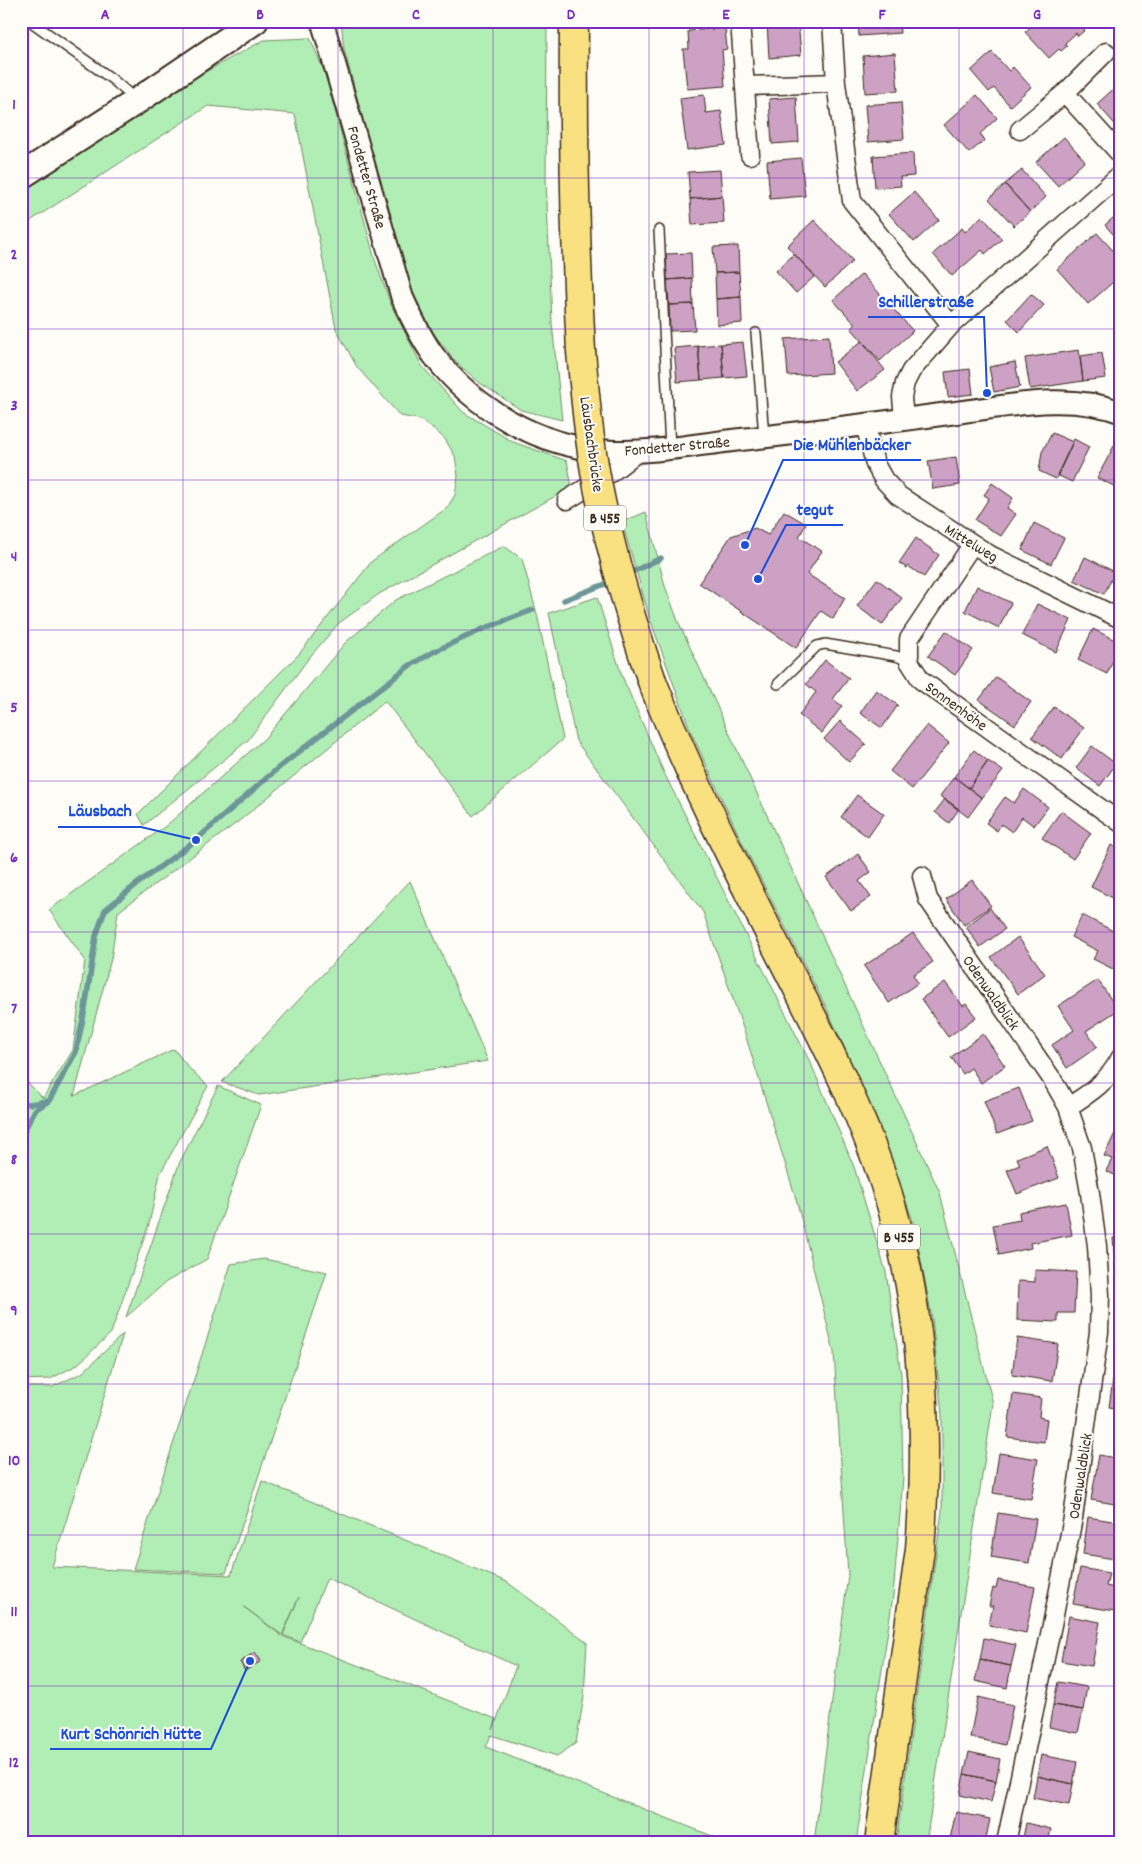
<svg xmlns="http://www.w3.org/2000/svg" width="1142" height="1864" viewBox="0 0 1142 1864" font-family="Dekko,sans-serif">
<rect width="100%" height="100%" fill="#fdfcf7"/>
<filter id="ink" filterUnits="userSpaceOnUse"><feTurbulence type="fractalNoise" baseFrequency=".02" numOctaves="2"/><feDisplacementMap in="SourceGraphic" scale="10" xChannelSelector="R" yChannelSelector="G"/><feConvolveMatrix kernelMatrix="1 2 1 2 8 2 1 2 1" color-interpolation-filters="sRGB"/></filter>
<g filter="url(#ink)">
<!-- green -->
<path fill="#b1eeb5" stroke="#768c6a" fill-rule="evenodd" d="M341,21H547L546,178L552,323L562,420L521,410L480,383L458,364L432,332L416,301L399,254L344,49Z
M310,38L325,73L375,260L391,305L422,366L463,412L513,442L567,461L572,487L379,594L339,623L308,659L248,740L144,825L138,814L299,654L372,561L447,508L455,495L458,476L455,456L445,439L430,426L418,419L400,416L357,367L336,329L295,114L208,106L21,227V192L196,77L264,40Z
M646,512L665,586L678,621L940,1193L993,1404L926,1843H896L942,1511V1415L932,1318L914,1224L877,1121L826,1007L741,840L691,732L650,619L622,522Z
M504,546L522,559L537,614L563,739L473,816L385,701L239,821L118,912L111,959L74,1096L174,1049L188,1067L208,1086L160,1174L149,1224L111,1333L77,1365L50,1379L21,1380V1076L43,1098L73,1050L85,960L49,910L167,825L265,738L346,642L396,600Z
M597,597L622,676L664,773L812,1066L854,1167L886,1272L901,1374L903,1478L893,1596L856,1843H814L848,1575L834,1352L797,1202L745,1034L703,912L576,741L549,613Z
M410,881L488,1061L259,1095L222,1082Z
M218,1086L261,1105L207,1259L166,1282L126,1317L179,1164Z
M264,1259L327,1272L226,1573L133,1569L231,1264Z
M123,1334L52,1567L231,1575L262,1481L507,1582L587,1642L584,1697L576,1743L557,1756L491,1735L486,1747L730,1843H21V1387H52L82,1373ZM327,1578L516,1666L493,1730L496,1719L282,1636L244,1607L282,1635L299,1597L283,1635L300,1642Z"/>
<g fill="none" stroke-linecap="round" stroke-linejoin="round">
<!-- stream -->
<path stroke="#6d9698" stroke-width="5.5" d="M626,575L661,558
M564,600L613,581
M21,1103L30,1104L46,1101
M21,1161L24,1131L35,1110L49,1101L76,1052L85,1009L96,936L105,910L137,884L196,840L277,769L409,666L433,652L483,629L533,610"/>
</g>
<!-- building -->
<path fill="#cda1c4" stroke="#3b2a1e" d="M798,21L801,55L769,58L767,22Z
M858,21H899L900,33L859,36Z
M1037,21H1075L1085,30L1078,36L1076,33L1065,43L1067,46L1061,51L1059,49L1049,58L1025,32Z
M725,28L727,49L722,50L725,86L687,89L683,49H689L688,31Z
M992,52L1009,71L1013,67L1031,87L1010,106L994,88L989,92L971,71Z
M895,53L898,91L865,93L863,56Z
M1121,82V129L1120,130L1097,104Z
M704,95L706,113L721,111L726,145L687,150L680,98Z
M977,95L997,118L980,134L985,140L969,153L944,125Z
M796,97L799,142L772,144L769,99Z
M901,102L904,139L868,142L865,105Z
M1064,137L1085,161L1058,186L1036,162Z
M913,153L914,176L900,177L901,186L875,188L873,156Z
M801,158L805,196L770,199L767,161Z
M720,170L722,196L690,199L688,172Z
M1022,170L1046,197L1030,212L1005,184Z
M1005,184L1030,212L1014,226L989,199Z
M914,192L939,220L914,242L889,214Z
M722,196L724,223L692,225L690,199Z
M1121,211V243L1105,225Z
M982,216L1002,239L985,254L982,250L952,276L933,254L962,228L965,232Z
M814,220L853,261L825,287L787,246Z
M1097,233L1121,259V275L1088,304L1057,269Z
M738,246L739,272L715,273L713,247Z
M691,253L692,278L667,280L666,254Z
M794,254L815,276L796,293L776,271Z
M739,272L741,297L716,299L715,273Z
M862,274L913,331L880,361L851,328L855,324L833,300Z
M692,278L693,304L669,305L667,280Z
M1031,294L1044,305L1019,332L1007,320Z
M741,297L742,323L717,325L716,299Z
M693,304L695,330L670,331L669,305Z
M829,336L831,373L788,376L785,339Z
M862,341L885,370L857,391L835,362Z
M743,342L747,376L724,378L721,344Z
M721,344L724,378L701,380L698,346Z
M698,346L701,380L677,382L674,348Z
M1079,350L1083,381L1030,389L1025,358Z
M1102,353L1106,378L1083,381L1080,356Z
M1015,362L1020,387L994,392L989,367Z
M970,369L973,394L948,397L945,372Z
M1052,433L1073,442L1056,479L1039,471L1042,452Z
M1074,439L1089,447L1072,482L1057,475Z
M1115,444L1121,447V482L1118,488L1097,478Z
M956,457L960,485L933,489L928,461Z
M992,483L1013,498L1007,508L1016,514L1001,536L975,520L989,498L984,495Z
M784,511L806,524L799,537L822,551L807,574L845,598L833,619L821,611L796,648L699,583L731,536L755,528L768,535Z
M1034,523L1064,538L1051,564L1022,550Z
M916,538L939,555L924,577L908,566L907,568L899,563Z
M1085,557L1115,572L1104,594L1074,580Z
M877,579L902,598L882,625L857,606Z
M977,586L1011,603L999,628L965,611Z
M1037,604L1071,620L1056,652L1022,635Z
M1093,629L1121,643L1107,674L1078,660Z
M946,631L973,650L955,675L928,656Z
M825,660L849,678L833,699L842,706L822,733L799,715L816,692L806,684Z
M996,677L1031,702L1015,725L979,700Z
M876,690L898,705L882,728L860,713Z
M1054,707L1084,728L1062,759L1032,737Z
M840,721L866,744L849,762L824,739Z
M927,725L949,743L912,789L890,771Z
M1092,746L1116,764L1100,786L1076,768Z
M974,750L988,761L969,788L954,777Z
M988,761L1003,771L982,798L969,788Z
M954,777L982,798L968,817L940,796Z
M1024,789L1048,807L1034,826L1022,817L1012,832L1001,824L997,831L986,823L1005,797L1014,803Z
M857,795L884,814L868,837L841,817Z
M945,799L959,809L949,823L935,812Z
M1061,811L1091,833L1073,859L1042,838Z
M1111,845L1121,850V902L1091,887Z
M858,854L871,872L859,881L871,897L851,911L826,877Z
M972,880L991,906L964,925L946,899Z
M990,908L1005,929L980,947L966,927Z
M1082,915L1121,935V973L1093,959L1098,951L1071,937Z
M913,933L933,962L913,975L918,983L889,1003L864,966Z
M1018,937L1045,974L1018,994L991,957Z
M1098,980L1118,1010L1086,1031L1097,1047L1067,1068L1052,1045L1074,1030L1058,1006Z
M945,982L963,1006L966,1004L976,1017L948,1037L921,999Z
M983,1034L1005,1066L981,1083L971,1068L963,1074L951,1057Z
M1019,1088L1032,1121L997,1134L984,1101Z
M1121,1121V1178L1106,1171L1112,1159L1104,1156Z
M1047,1146L1059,1178L1017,1194L1007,1170L1020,1165L1017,1158Z
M1066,1203L1072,1235L1030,1243L1031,1248L999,1255L993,1225L1020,1220L1019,1212Z
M1113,1238H1121V1287H1117Z
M1035,1270L1076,1272L1074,1313H1058V1322L1017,1320L1018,1281L1035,1282Z
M1017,1338L1058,1344L1052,1381L1012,1375Z
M1115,1366L1121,1367V1409L1109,1407Z
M1013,1394L1041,1398L1039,1417L1047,1419L1044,1442L1007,1437Z
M999,1453L1038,1459L1031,1499L993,1493Z
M1099,1455L1121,1459V1505L1091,1500Z
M998,1513L1036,1519L1029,1563L991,1557Z
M1088,1517L1118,1522L1116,1534L1121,1535V1560L1083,1554Z
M1080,1568L1109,1573L1106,1586L1119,1589L1115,1611L1073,1604Z
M998,1580L1035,1587L1026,1633L989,1625L993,1606H989L993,1588L996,1589Z
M1069,1616L1100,1622L1092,1666L1061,1661Z
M984,1638L1016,1645L1011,1666L980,1660Z
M255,1652L261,1661L245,1671L240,1662Z
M980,1660L1011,1666L1007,1688L975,1681Z
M1058,1682L1087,1687L1083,1710L1053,1705Z
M978,1697L1013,1705L1005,1745L970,1737Z
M1053,1705L1083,1710L1078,1733L1049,1727Z
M969,1752L1000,1759L996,1781L964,1774Z
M1041,1755L1077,1762L1073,1784L1037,1776Z
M964,1774L996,1781L991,1802L960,1795Z
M1037,1776L1073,1784L1069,1805L1033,1798Z
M956,1812L990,1819L985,1843H949Z
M1026,1823L1051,1829L1048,1843H1022Z"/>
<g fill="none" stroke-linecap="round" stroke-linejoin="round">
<defs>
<path id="service" d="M30,21L112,79L135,99
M659,230L670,448
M756,333L764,437
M778,684L817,646L825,644L896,656L909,661"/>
<path id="minor" d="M740,21L750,155
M832,21L836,83L852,201L951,325
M1106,52L1065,93L1121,155
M746,86L836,83
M1020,130L1065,93
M904,419L902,397L905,383L911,371L951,325L1121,174
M865,424L875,464L884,480L898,495L990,555L1121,619
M567,500L612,472L639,451
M972,545L909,639V661L921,680L1121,823
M922,876L928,899L1052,1079L1068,1107L1082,1148L1090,1193L1097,1246L1100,1295L1099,1332L1073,1518L1053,1620L1006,1843
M1068,1107C1089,1094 1110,1080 1121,1057"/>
<path id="tertiary" d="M322,21L402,297C411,317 421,338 434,356C474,409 539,446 606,451C649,454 694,445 736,440C811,432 886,422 960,412C1014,405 1069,393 1121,412"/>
<path id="secondary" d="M21,176L137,101L255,21"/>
<path id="primary" d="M574,21C573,131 575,241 581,351
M652,681C689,775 734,863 780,954C818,1028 858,1103 884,1182C923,1300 930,1425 920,1549L879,1843"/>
</defs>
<!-- service casing -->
<use href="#service" stroke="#3b2a1e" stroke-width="12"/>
<!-- minor casing -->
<use href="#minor" stroke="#3b2a1e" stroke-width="21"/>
<!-- tertiary casing -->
<use href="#tertiary" stroke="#3b2a1e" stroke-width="25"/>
<!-- secondary casing -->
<use href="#secondary" stroke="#3b2a1e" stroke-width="29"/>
<!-- primary casing -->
<use href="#primary" stroke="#3b2a1e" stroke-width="31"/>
<!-- service -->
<use href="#service" stroke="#fdfcf7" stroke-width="9"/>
<!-- minor -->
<use href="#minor" stroke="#fdfcf7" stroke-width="18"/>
<!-- tertiary -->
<use href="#tertiary" stroke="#fdfcf7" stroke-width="21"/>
<!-- secondary -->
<use href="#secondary" stroke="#fdfcf7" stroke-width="25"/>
<!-- primary -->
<use href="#primary" stroke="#f9e181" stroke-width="28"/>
<defs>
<path id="primary-bridge" d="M581,351C585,396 589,442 598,487C611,553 630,617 652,681"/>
</defs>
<!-- primary-bridge casing -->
<use href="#primary-bridge" stroke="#3b2a1e" stroke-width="31" stroke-linecap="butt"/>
<!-- primary-bridge -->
<use href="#primary-bridge" stroke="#f9e181" stroke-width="28"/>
</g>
</g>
<!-- grid -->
<path fill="none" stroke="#7b2cbf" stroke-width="1" stroke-opacity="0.55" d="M183,21V1843M338,21V1843M493,21V1843M649,21V1843M804,21V1843M959,21V1843M21,178H1121M21,329H1121M21,480H1121M21,630H1121M21,781H1121M21,932H1121M21,1083H1121M21,1234H1121M21,1384H1121M21,1535H1121M21,1686H1121"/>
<g text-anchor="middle" stroke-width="4" stroke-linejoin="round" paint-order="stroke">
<!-- shield labels -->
<g fill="#fdfcf7" stroke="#75695f" stroke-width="1">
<rect x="584" y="505.5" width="42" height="25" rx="4"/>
<rect x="878" y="1224.5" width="42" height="25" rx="4"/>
</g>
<g font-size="15" font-weight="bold" fill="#3b2a1e">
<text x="605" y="523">B 455</text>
<text x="899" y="1242">B 455</text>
</g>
<!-- street labels -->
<g font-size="16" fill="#3b2a1e" stroke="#fdfcf7">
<text transform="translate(368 177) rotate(74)" y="6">Fondetter Straße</text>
<text transform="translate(593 444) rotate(82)" y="6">Läusbachbrücke</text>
<text transform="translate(677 445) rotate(-5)" y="6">Fondetter Straße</text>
<text transform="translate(972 542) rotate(31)" y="6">Mittelweg</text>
<text transform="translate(957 705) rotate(36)" y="6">Sonnenhöhe</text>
<text transform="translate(992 992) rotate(55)" y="6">Odenwaldblick</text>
<text transform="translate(1079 1476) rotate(-81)" y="6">Odenwaldblick</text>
</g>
</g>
<!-- callouts -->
<path fill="none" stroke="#1d4ed8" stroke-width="2" d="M987 393L984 317H868M745 545L783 460H921M758 579L786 525H843M196 840L141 827H58M250 1661L211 1749H50"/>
<g fill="#1d4ed8" stroke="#fdfcf7" stroke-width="2">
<circle cx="987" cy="393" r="5"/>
<circle cx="745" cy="545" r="5"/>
<circle cx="758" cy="579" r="5"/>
<circle cx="196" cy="840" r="5"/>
<circle cx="250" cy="1661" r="5"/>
</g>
<g font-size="18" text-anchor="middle" font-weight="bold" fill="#1d4ed8" stroke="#fdfcf7" stroke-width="4" stroke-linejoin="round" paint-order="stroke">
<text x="926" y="307">Schillerstraße</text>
<text x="852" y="450">Die Mühlenbäcker</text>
<text x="815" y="515">tegut</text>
<text x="100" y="816">Läusbach</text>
<text x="131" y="1739">Kurt Schönrich Hütte</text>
</g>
<!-- margin -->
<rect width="1142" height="1864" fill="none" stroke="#fdfcf7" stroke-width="55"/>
<rect x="28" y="28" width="1086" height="1808" fill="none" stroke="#7b2cbf" stroke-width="2"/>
<g font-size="16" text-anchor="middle" font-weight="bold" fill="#7b2cbf">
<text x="105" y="19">A</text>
<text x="260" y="19">B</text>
<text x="416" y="19">C</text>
<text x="571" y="19">D</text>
<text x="726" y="19">E</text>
<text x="882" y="19">F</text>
<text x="1037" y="19">G</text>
<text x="14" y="109">1</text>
<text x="14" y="259">2</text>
<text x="14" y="410">3</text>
<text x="14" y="561">4</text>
<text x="14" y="712">5</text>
<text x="14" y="862">6</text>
<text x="14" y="1013">7</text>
<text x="14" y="1164">8</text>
<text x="14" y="1315">9</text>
<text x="14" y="1465">10</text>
<text x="14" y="1616">11</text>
<text x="14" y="1767">12</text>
</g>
</svg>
